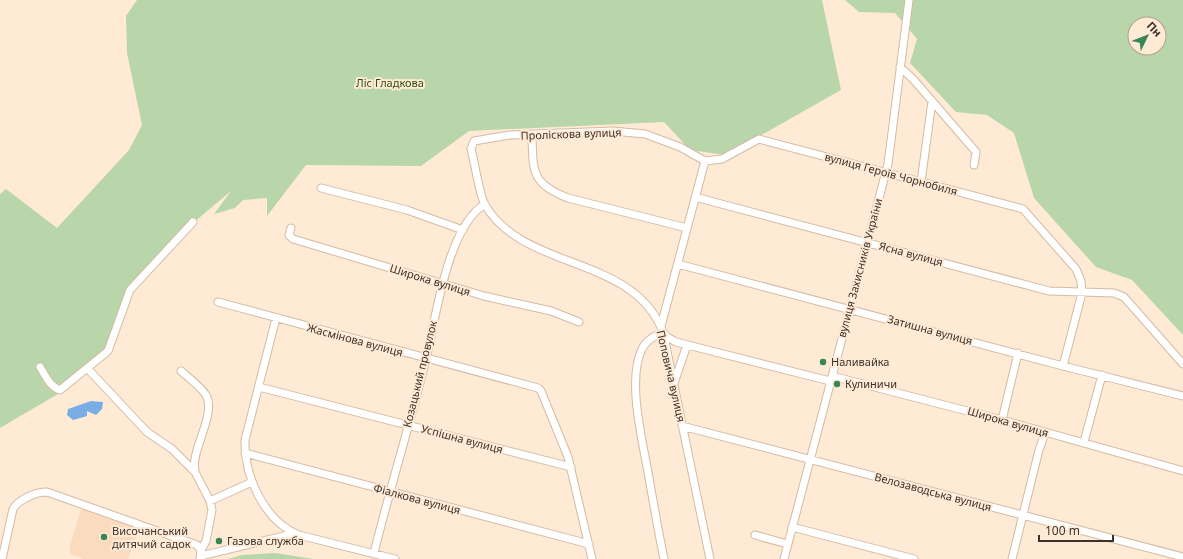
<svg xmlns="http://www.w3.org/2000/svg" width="1183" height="559" viewBox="0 0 1183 559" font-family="'Noto Sans',sans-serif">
<rect width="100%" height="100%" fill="#ffead6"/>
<!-- built -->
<path fill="#fbdbbd" d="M81,509L139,528L128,559H83L70,554V546Z"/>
<!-- green -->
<path fill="#b8d6a9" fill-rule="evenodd" d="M137,0H822L841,90L726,155L690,150L664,122L469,131L421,166L306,165L267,216V198L243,200L235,208L214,214L231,191L193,223L148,271L120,313L112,350L58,394L0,428V194L6,189L57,228L129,150L142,125L127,53L126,16Z
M845,0H1183V335L1132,280L1096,267L1034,198L1014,133L987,115L956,112L910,63L917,39L895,13L859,12ZM1135,24H1159V48H1135Z
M275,553L314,559H228L242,555Z"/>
<!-- water -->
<path fill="#78aee5" d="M91,401L103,402L102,409L96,415L87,411V416L73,420L67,415L68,409Z"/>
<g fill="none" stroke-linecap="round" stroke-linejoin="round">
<defs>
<path id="minor" d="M900,67L913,79L976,152L974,165
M532,135C533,171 531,184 568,198L687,228
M921,182L932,101
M321,188L407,210L463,230
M695,197L1049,291L1114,293L1124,297L1183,364
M291,228L289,235L293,239L484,296L551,311L579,322
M678,264L1063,366L1183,396
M218,302L538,388L541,391L568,457L592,559
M276,318L245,440C244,476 264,521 299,535
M661,326L705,161
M40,367C45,375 50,387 60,390L108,351L130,290L193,222
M87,368L147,432L172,449L195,472L210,501L212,510L206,541L201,550
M181,371C189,378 201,387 206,395C217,414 190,451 195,471
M832,376L1002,420L1183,471
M674,383L687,345
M259,387L571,467
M1002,420L1018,353
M682,426L1183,557
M1084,442L1102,375
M245,453L589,544
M210,501L252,482
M792,527L914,559
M755,535L787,544
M374,553C390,488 410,424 426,359C436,318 447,227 485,204
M201,556L288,535H299L395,559
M2,559L13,509C19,499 36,492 47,492L197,545L201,550L200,559
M664,559C658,530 653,501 648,472C642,439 627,379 642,349C646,340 655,336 663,332L667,337L676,342L830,381
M710,559L663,332C633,254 525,272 485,205C479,194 475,163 471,149L474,141L510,135L613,131L645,134L680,147L705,161L722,159L759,139L1023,209L1076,269L1081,281L1082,293L1063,366
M784,559L888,164L909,0
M1012,559L1039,450L1045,433"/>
</defs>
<!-- minor casing -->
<use href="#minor" stroke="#d4bba3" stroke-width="9"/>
<!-- minor -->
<use href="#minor" stroke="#fff" stroke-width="7"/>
</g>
<!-- markers -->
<g fill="#398655" stroke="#ffead6" stroke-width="1.5">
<circle cx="823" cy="362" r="4"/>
<circle cx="837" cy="384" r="4"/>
<circle cx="104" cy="537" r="4"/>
<circle cx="219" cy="541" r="4"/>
</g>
<g text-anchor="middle" stroke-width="4" stroke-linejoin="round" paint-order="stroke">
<!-- park labels -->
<g font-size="11" fill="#294f0d" stroke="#ffead6">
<text x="390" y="87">Ліс Гладкова</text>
</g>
<!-- street labels -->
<g font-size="11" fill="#3c3229" stroke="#ffead6">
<text transform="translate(571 134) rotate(-2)" y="4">Проліскова вулиця</text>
<text transform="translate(891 174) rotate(15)" y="4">вулиця Героїв Чорнобиля</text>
<text transform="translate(911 254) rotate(15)" y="4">Ясна вулиця</text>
<text transform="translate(860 268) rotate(-75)" y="4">вулиця Захисників України</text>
<text transform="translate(430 280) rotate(17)" y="4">Широка вулиця</text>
<text transform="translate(930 330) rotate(15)" y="4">Затишна вулиця</text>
<text transform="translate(355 340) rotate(15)" y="4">Жасмінова вулиця</text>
<text transform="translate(420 374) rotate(-76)" y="4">Козацький провулок</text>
<text transform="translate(671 376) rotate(77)" y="4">Поповича вулиця</text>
<text transform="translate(1008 422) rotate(16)" y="4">Широка вулиця</text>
<text transform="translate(462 439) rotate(15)" y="4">Успішна вулиця</text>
<text transform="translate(933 492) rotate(15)" y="4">Велозаводська вулиця</text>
<text transform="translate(417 499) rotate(15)" y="4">Фіалкова вулиця</text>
</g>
<!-- poi labels -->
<g font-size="11" fill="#3c3229" stroke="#ffead6" text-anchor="start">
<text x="831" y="366">Наливайка</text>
<text x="845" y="388">Кулиничи</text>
<text x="112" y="535">Височанський<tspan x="112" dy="13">дитячий садок</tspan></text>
<text x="227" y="545">Газова служба</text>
</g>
</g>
<!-- north arrow -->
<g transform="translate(1147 36) rotate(47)"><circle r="19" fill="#ffead6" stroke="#b1a091"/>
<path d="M0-3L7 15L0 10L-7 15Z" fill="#398655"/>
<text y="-6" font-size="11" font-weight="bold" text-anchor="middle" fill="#3c3229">Пн</text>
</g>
<!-- scale -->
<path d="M1039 535v6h74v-6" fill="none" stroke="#3c3229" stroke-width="2"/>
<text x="1045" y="535" font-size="12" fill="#3c3229" stroke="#ffead6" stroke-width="3" paint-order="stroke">100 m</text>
</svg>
